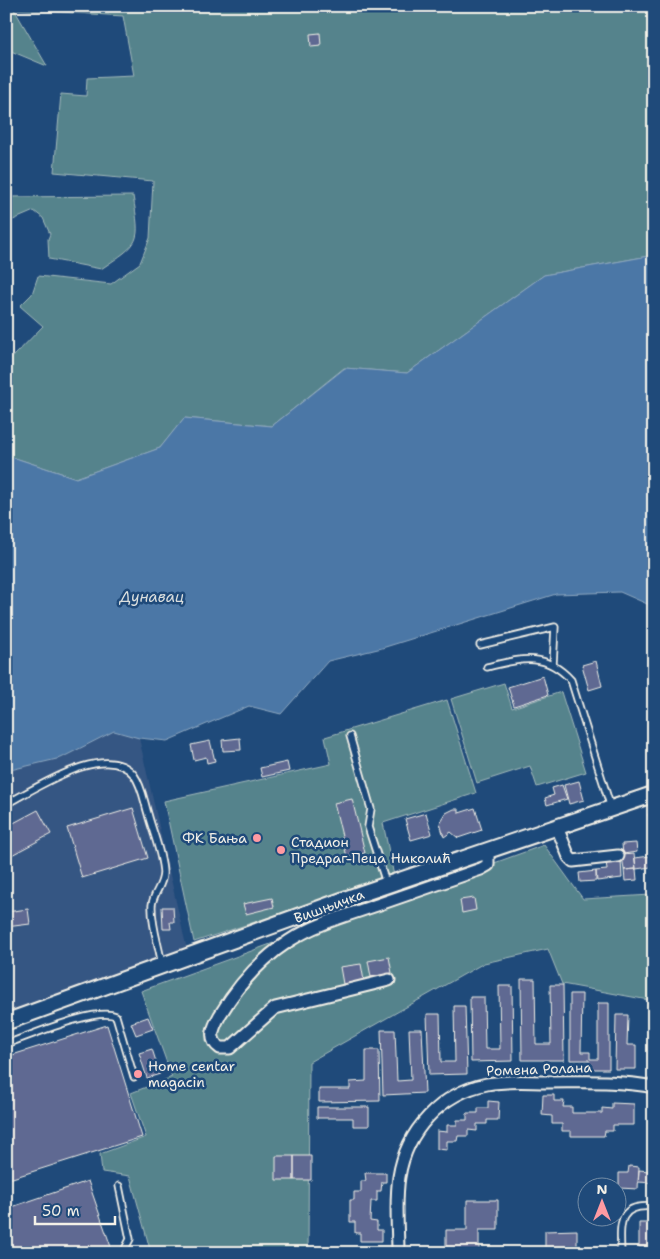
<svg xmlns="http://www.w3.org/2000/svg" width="660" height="1259" viewBox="0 0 660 1259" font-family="'Shantell Sans',sans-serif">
<rect width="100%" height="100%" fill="#1f4a7a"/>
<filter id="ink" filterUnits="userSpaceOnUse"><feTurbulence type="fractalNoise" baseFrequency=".02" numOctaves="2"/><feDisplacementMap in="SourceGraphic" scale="10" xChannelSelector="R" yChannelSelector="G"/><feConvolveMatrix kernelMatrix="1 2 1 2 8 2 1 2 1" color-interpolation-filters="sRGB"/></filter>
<g filter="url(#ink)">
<!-- built -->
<path fill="#365683" d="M114,731L139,738L187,950L24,1006L6,1015V771L61,758Z"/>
<!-- green -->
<path fill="#54838c" stroke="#a4baba" d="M6,6H654V255L544,275L407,373L344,368L272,426L184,418L160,448L76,478L6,455V360L13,357L43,326L20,306L32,294L38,276L111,284L140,263L150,238L153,181L54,172L61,94L86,96L87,78L134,76L123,16L14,9L47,66L6,49Z
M133,196C141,244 141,242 101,269L49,259L48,239L50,234L43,218L34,211L6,223V197Z
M504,683L512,708L561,692L586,772L537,787L530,766L477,783L451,699Z
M447,700L476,793L383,823L394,876L194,942L164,801L331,764L325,737Z
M544,845L583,899L651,895L654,900V1001L562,984L548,949L484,963L309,1062L308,1253H151L130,1176L102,1172L100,1154L146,1137L131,1093L172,1077L141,991Z"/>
<!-- water -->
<path fill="#4b77a6" stroke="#8fa8c0" d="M654,255V607L620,592L556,594L382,648L328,661L281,714L249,706L167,741L139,738L114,731L61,758L6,771V455L76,478L160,448L184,418L272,426L345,368L407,373L544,275Z"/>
<!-- building -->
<path fill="#5e6992" stroke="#f4f1e8" d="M320,33L321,46L311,47L310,34Z
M596,661L602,686L589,690L582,665Z
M543,676L548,695L514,706L508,687Z
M240,738L241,750L223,751L222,740Z
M210,741L215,761L207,763L206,757L194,760L191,745Z
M287,762L289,771L262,777L260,768Z
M579,781L584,800L569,804L564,785Z
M562,785L567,799L547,805L545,798L554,795L552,788Z
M352,799L365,853L347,857L334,803Z
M133,808L148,858L82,878L67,828Z
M475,808L482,830L458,838L451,832L444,837L440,823L446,813L454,809H459V813Z
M38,810L51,834L6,858V827Z
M426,813L432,834L411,840L405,819Z
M654,813V841H653L648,814Z
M636,843L637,852L623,854L622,844Z
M634,854L636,869L624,870L622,855Z
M650,856L651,867L636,869L635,858Z
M621,860L622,878L597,881L596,871L607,870L606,861Z
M636,869L637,880L625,881L624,870Z
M596,871V881L580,882L579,873Z
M272,898L274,907L246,914L243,904Z
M474,898L476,910L462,913L460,900Z
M162,907H173L174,922H170L171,929H163Z
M28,909L30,924L6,927V912Z
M389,957L392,973L371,977L368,961Z
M361,964L364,981L343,984L340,967Z
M521,979H535L536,1044H551L550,985H563L564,1060H522Z
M499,986H512L513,1061L471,1062L470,997H484L485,1049H500Z
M570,994H582L581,1052H590V1059H598V1003H609V1069H589V1060H570Z
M454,1006H465L467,1074L429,1075L427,1014H440L441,1062H455Z
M616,1015H628L627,1045H636V1069H615Z
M148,1017L153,1029L136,1035L131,1023Z
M107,1025L142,1137L6,1180V1057Z
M409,1029H422L425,1093L383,1095L381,1030H395L397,1081L411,1080Z
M152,1049L160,1074L147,1078L139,1053Z
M366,1050H379L380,1101L319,1102V1089H350V1082L366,1081Z
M543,1095H554V1101H564L563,1107H572V1113H602V1108L612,1109V1103L634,1104V1125H613V1131H605L604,1136H571V1131H562V1124H552V1116L542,1115Z
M488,1101L499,1102L498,1120H487V1124H477V1131L468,1130V1136H458L457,1141H447V1150L437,1149V1131L447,1132V1125H457V1120H467V1113H478V1108H488Z
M317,1107H369V1126H353V1118H317Z
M276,1156H294V1180H276Z
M294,1156H311V1180H294Z
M650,1160L654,1161V1183L638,1182L639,1170L649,1171Z
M629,1166L639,1167L638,1189L619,1188V1173H628Z
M365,1173H386V1182H382L381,1191H377V1201H371L370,1221L377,1222V1230H382V1241H360V1233H355V1222H350V1200H354V1192H361V1181H366Z
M88,1181L111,1247L93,1253H6V1209Z
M467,1200H498V1230H479V1253H446V1230H467Z
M639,1223H654V1247H639Z
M577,1230V1253H545V1231Z"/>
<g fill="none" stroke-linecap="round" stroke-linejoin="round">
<defs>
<path id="lane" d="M480,645L555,627L553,665
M487,667C521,659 544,651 571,680L611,808
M350,736L371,809L368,827L386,883
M6,804C35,789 107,740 134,775C142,786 144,801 148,814C153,833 162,853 163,873C163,886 153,893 152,905C151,924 159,946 162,965
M6,1044C30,1036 95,1007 116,1016L134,1077
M119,1186L130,1239L123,1253
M621,1253C620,1225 617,1203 654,1207"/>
<path id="street" d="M557,827L569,857L573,861L618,856
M389,980L275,1008L230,1048H220C207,1039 214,1026 220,1015C238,985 260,960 289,941C315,924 348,915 377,905C411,893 446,881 481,869L488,865V851
M398,1253C398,1228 395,1201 399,1177C406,1131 441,1093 487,1084C507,1080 528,1082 548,1082C583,1082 620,1080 654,1087"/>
<path id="secondary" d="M6,1022L357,895L654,794"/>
</defs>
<!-- lane casing -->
<use href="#lane" stroke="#f4f1e8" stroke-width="9"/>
<!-- street casing -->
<use href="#street" stroke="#f4f1e8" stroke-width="15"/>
<!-- secondary casing -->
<use href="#secondary" stroke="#f4f1e8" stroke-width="19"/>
<!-- lane -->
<use href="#lane" stroke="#1f4a7a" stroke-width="5.5"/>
<!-- street -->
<use href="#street" stroke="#1f4a7a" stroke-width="11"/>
<!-- secondary -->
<use href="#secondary" stroke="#1f4a7a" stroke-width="15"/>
</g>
</g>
<!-- markers -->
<g fill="#ff9aa2" stroke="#1f4a7a" stroke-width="2">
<circle cx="257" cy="838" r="5"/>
<circle cx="281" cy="850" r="5"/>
<circle cx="138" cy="1074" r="5"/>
</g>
<g text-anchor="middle" stroke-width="5" stroke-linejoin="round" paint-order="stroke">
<!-- poi labels -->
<g font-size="14" fill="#f4f1e8" stroke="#1f4a7a" text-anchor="start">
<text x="247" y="843" text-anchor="end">ФК Бања</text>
<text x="291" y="847">Стадион<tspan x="291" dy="16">Предраг-Пеца Николић</tspan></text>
<text x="148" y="1071">Home centar<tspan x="148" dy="16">magacin</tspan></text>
</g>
<!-- street labels -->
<g font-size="14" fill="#f4f1e8" stroke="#1f4a7a">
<text transform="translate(329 906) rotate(-20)" y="5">Вишњичка</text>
<text transform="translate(539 1069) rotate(-2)" y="5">Ромена Ролана</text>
</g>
<!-- water labels -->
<g font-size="15" font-style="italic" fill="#dbdfde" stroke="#1f4a7a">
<text x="152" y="602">Дунавац</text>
</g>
</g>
<!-- margin -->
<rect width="660" height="1259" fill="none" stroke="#1f4a7a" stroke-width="25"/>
<rect x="12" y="12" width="635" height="1234" fill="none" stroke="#f4f1e8" stroke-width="2" filter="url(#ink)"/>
<!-- north arrow -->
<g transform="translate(602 1202)"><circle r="24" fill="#1f4a7a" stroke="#748da6"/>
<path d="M0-4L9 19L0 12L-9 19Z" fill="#ff9aa2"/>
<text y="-8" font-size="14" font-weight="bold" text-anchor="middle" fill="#f4f1e8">N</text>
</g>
<!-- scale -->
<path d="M35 1216v8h80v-8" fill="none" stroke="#f4f1e8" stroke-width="2.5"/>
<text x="42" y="1216" font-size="15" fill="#f4f1e8" stroke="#1f4a7a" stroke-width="4" paint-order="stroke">50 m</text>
</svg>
